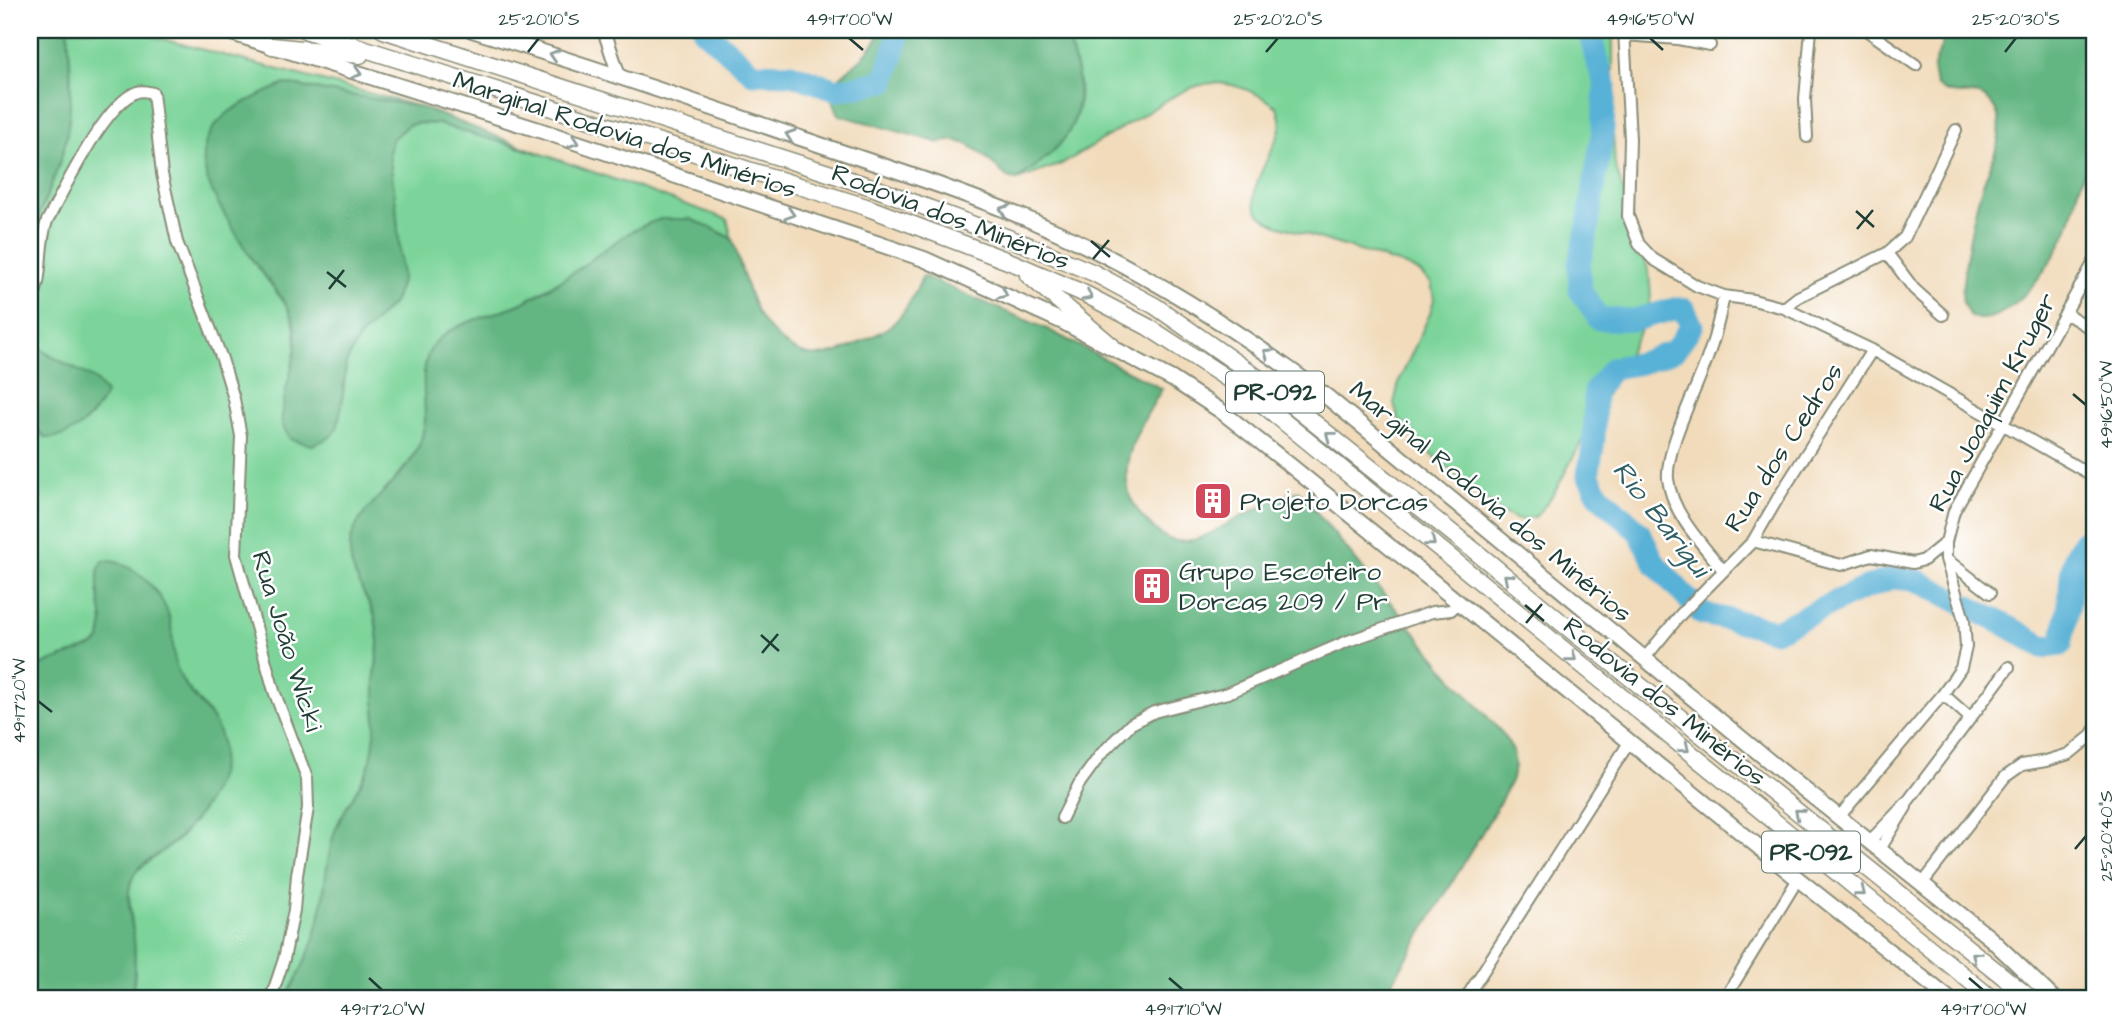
<svg xmlns="http://www.w3.org/2000/svg" width="2125" height="1028" viewBox="0 0 2125 1028" font-family="'Architects Daughter',sans-serif">
<rect width="100%" height="100%" fill="#fff"/>
<filter id="ink" filterUnits="userSpaceOnUse"><feTurbulence type="fractalNoise" baseFrequency=".0143" numOctaves="2"/><feDisplacementMap in="SourceGraphic" scale="14" xChannelSelector="R" yChannelSelector="G"/><feConvolveMatrix kernelMatrix="1 2 1 2 8 2 1 2 1" color-interpolation-filters="sRGB"/></filter>
<filter id="wash" filterUnits="userSpaceOnUse"><feTurbulence type="fractalNoise" baseFrequency=".00686" numOctaves="4" result="noise"/><feDisplacementMap in="SourceGraphic" scale="28" xChannelSelector="R" yChannelSelector="G"/><feGaussianBlur stdDeviation="1.57" result="paint"/><feColorMatrix in="noise" values="0 0 0 0 0 0 0 0 0 0 0 0 0 0 0 0 0 1.4 0 .05"/><feComposite in="paint" operator="in"/></filter>
<g filter="url(#wash)">
<rect width="100%" height="100%" fill="#f1dbbb"/>
<!-- green -->
<path fill="#7bd49a" stroke="#4d8867" stroke-width="2" d="M68,30H128L421,107L285,84L249,255L286,305L294,322L296,347L292,367L290,439L312,445L329,438L342,404L346,363L359,338L393,303L402,279L396,205L389,154L392,139L408,125L419,123L438,124L542,154L727,219L732,239L712,228L571,274L522,303L447,332L432,346L424,378L425,422L421,441L411,460L360,521L351,564L375,617L378,643L375,677L376,734L373,754L366,773L339,821L320,917L310,954L286,998H132L135,974L134,940L128,888L135,872L179,839L195,820L205,805L217,777L222,758L213,719L181,679L173,659L169,617L158,594L133,570L117,561L103,562L98,571V587L103,622L100,640L93,646L52,661L30,671V424L39,434L51,356L30,341V239L58,167L64,146L68,125L71,76Z
M1061,30H1613V133L1615,165L1649,273L1651,297L1643,326L1559,484L1548,502L1535,517L1518,520L1501,512L1420,445L1398,418L1394,403L1400,379L1430,314L1434,299L1431,283L1419,272L1401,264L1277,225C1270,221 1259,217 1256,208C1247,186 1275,151 1280,129C1282,122 1279,114 1277,107C1260,94 1236,83 1215,83C1200,83 1185,90 1172,97L1064,163L1017,180C1036,166 1055,150 1069,130C1089,102 1077,56 1061,30Z"/>
<!-- forest -->
<path fill="#64b682" stroke="#427a5b" stroke-width="2" d="M30,30H68C70,69 74,109 64,148C56,179 40,208 30,239Z
M882,30H1061C1081,64 1088,112 1060,144C1048,158 1032,169 1017,180L1010,179C989,163 969,132 940,143L839,115L831,97L836,81L863,57L876,41Z
M1947,30H2095V151C2079,175 2078,201 2068,228C2058,257 2015,319 1981,319C1977,319 1974,317 1970,317C1968,312 1965,307 1963,302C1959,287 1975,208 1981,190C1989,166 2012,127 1991,103C1978,88 1961,98 1945,91C1942,90 1939,87 1936,85L1933,69Z
M285,84L421,107L542,154L438,124L420,123L408,125L392,139L389,154L396,205L402,279L393,303L359,338L346,363L342,404L337,428L329,438L312,445L290,439C288,434 284,429 282,425C281,420 282,414 283,409C285,379 303,350 293,320C285,299 268,280 254,262C245,250 237,235 229,222C206,184 186,146 228,113C245,100 266,93 285,84Z
M661,219H690L712,228L732,239C741,264 749,304 765,324C796,362 822,363 863,341C874,336 886,330 895,322C908,309 915,292 923,276L1047,329L1162,389C1136,433 1104,480 1149,524C1160,535 1170,543 1186,541C1200,540 1214,531 1226,525C1250,512 1273,499 1299,491L1453,679L1504,735L1513,751L1515,767L1511,781L1496,809L1383,998H286C301,971 314,946 320,915C325,890 326,862 333,837C340,813 357,794 367,771C379,740 374,709 375,677C376,665 379,652 378,640C377,632 377,622 374,614C364,591 345,566 351,539C360,507 394,487 412,459C419,448 424,434 425,420C426,397 418,368 432,347C449,321 499,315 526,301C541,293 557,284 571,274C601,254 626,229 661,219Z
M30,341L51,356L93,378L106,393C94,417 74,438 46,438L30,424Z
M103,561C132,560 160,589 169,616C175,637 170,658 181,678C196,706 225,719 222,756C220,791 192,829 165,849C155,857 138,865 133,877C124,897 132,918 134,940C136,959 134,979 132,998H30V671L52,661L93,646L100,640L103,622L98,587V571Z"/>
<g fill="none" stroke-linecap="round" stroke-linejoin="round">
<!-- river -->
<path stroke="#59b1d6" stroke-width="23" d="M704,30L753,73L791,74L837,90L885,81L897,42L898,30
M1590,30L1595,55L1605,84L1603,130L1587,231L1579,264L1580,290L1599,319L1634,320L1678,308L1684,309L1692,326L1674,351L1641,363L1613,368L1595,391L1594,440L1588,475L1599,495L1639,532L1656,565L1702,614L1745,623L1775,631L1858,591L1892,578L1916,580L2011,628L2043,647L2061,645C2063,634 2066,623 2068,611C2072,586 2067,562 2084,541L2095,540"/>
</g>
</g>
<g filter="url(#ink)">
<g fill="none" stroke-linecap="round" stroke-linejoin="round">
<defs>
<path id="minor" d="M1624,30L1630,139L1628,216L1639,244L1653,259L1697,286L1724,296L1753,300L1784,308L1872,350L2095,477
M1866,30L1916,65
M1625,35L1678,39L1710,45
M1807,137L1805,99L1811,30
M1887,253L1914,289L1943,315
M30,304C45,279 37,248 47,221C64,190 105,103 137,92C143,90 148,92 153,93L162,174L177,242L222,359L234,399L241,436L236,555L274,691L307,778L308,808L297,875L294,910L284,959L271,998
M1784,308L1798,297L1887,253L1905,237L1956,130
M2065,313L2095,331
M1753,541L1841,565L1871,555L1913,563L1924,560L1946,542
M1946,559L1990,593
M1723,570C1702,544 1672,514 1668,479C1665,448 1699,385 1709,353C1716,335 1720,315 1724,296
M1644,659L1681,614L1753,541L1778,498L1872,350
M1943,694L1970,718
M1839,817L1943,694L1961,668L1966,647L1964,620L1946,559V542L1954,511L2095,260
M1062,818L1079,784L1101,754L1131,724L1154,712L1228,693L1348,641L1432,612L1451,610L1460,601
M1870,841L1908,801L2009,667
M1880,849L1906,807
M1922,884L2005,777L2022,765L2046,761L2069,754L2090,737L2095,729
M1466,998L1630,741
M1725,998L1798,879"/>
<path id="tertiary" d="M604,30L619,76"/>
<path id="secondary" d="M222,30L539,130L924,259L1061,321L1172,379L1221,411L1291,466L1798,879L1948,998
M472,30C583,64 693,101 803,139C879,165 957,189 1032,221C1137,266 1234,327 1326,396L1786,775L1990,938L2053,998"/>
<path id="primary" d="M305,30L866,207L1016,264L1085,294L1148,327L1245,390L1991,998
M383,30L872,187L1027,245L1094,273L1155,306L1258,378L1491,564L1562,623L2030,998
M272,46L360,55
M1028,275L1112,346"/>
</defs>
<!-- minor casing -->
<use href="#minor" stroke="#888c78" stroke-width="14"/>
<!-- tertiary casing -->
<use href="#tertiary" stroke="#888c78" stroke-width="16"/>
<!-- secondary casing -->
<use href="#secondary" stroke="#888c78" stroke-width="18"/>
<!-- primary casing -->
<use href="#primary" stroke="#888c78" stroke-width="19"/>
<!-- minor -->
<use href="#minor" stroke="#fff" stroke-width="10"/>
<!-- tertiary -->
<use href="#tertiary" stroke="#fff" stroke-width="12"/>
<!-- secondary -->
<use href="#secondary" stroke="#fff" stroke-width="14"/>
<!-- primary -->
<use href="#primary" stroke="#fff" stroke-width="16"/>
</g>
<!-- one-way arrows -->
<defs><path id="oneway-chevron" d="M-2-3.5L2.5 0L-2 3.5" fill="none" stroke-width="1.6" stroke-linecap="round" stroke-linejoin="round" transform="scale(1.75)"/></defs>
<g stroke="#8f9e9a">
<use href="#oneway-chevron" transform="translate(554 55) rotate(-163)"/>
<use href="#oneway-chevron" transform="translate(357 73) rotate(18)"/>
<use href="#oneway-chevron" transform="translate(790 135) rotate(-161)"/>
<use href="#oneway-chevron" transform="translate(574 142) rotate(19)"/>
<use href="#oneway-chevron" transform="translate(1004 210) rotate(-158)"/>
<use href="#oneway-chevron" transform="translate(790 214) rotate(18)"/>
<use href="#oneway-chevron" transform="translate(1003 294) rotate(25)"/>
<use href="#oneway-chevron" transform="translate(1088 296) rotate(26)"/>
<use href="#oneway-chevron" transform="translate(1268 353) rotate(-145)"/>
<use href="#oneway-chevron" transform="translate(1330 436) rotate(-142)"/>
<use href="#oneway-chevron" transform="translate(1431 542) rotate(39)"/>
<use href="#oneway-chevron" transform="translate(1508 578) rotate(-140)"/>
<use href="#oneway-chevron" transform="translate(1572 657) rotate(39)"/>
<use href="#oneway-chevron" transform="translate(1685 748) rotate(39)"/>
<use href="#oneway-chevron" transform="translate(1799 813) rotate(-141)"/>
<use href="#oneway-chevron" transform="translate(1861 892) rotate(39)"/>
<use href="#oneway-chevron" transform="translate(1976 956) rotate(-141)"/>
</g>
</g>
<!-- ticks -->
<path fill="none" stroke="#1f3d34" stroke-width="2.5" d="M849,38L863,50M1650,38L1663,50M528,52L539,38M1266,52L1278,38M2005,52L2016,38M1856,211L1874,227M1857,229L1873,210M1091,241L1110,257M1093,259L1109,240M327,272L346,287M329,289L344,270M2073,394L2086,405M1525,605L1544,621M1526,623L1542,604M761,635L779,651M762,653L778,634M38,701L52,712M2075,849L2086,836M369,978L382,990M1169,978L1183,990M1969,978L1983,990"/>
<!-- icons -->
<defs>
<symbol id="building-square" viewBox="-11 -11 22 22"><rect x="-9" y="-9" width="18" height="18" rx="4" fill="#d1495b" stroke="#fff"/><path d="M-4-6H4V6H1V3H-1V6H-4ZM-2.5-4.3h1.7v1.8h-1.7ZM.8-4.3h1.7v1.8H.8ZM-2.5-1h1.7V.8h-1.7ZM.8-1h1.7V.8H.8Z" fill="#fff"/></symbol>
</defs>
<g fill-rule="evenodd">
<use href="#building-square" x="1191" y="479" width="44" height="44"/>
<use href="#building-square" x="1130" y="564" width="44" height="44"/>
</g>
<g text-anchor="middle" stroke-width="5" stroke-linejoin="round" paint-order="stroke">
<!-- shield labels -->
<g fill="#fff" stroke="#627771" stroke-width="2">
<rect x="1226" y="371.5" width="98" height="41" rx="5"/>
<rect x="1762" y="831.5" width="98" height="41" rx="5"/>
</g>
<g font-size="24" font-weight="bold" fill="#1f3d34">
<text x="1275" y="400">PR-092</text>
<text x="1811" y="860">PR-092</text>
</g>
<!-- street labels -->
<g font-size="26" fill="#1f3d34" stroke="#fff">
<text transform="translate(625 134) rotate(18)" y="9">Marginal Rodovia dos Minérios</text>
<text transform="translate(951 216) rotate(21)" y="9">Rodovia dos Minérios</text>
<text transform="translate(1992 402) rotate(-62)" y="9">Rua Joaquim Kruger</text>
<text transform="translate(1783 447) rotate(-57)" y="9">Rua dos Cedros</text>
<text transform="translate(1491 501) rotate(40)" y="9">Marginal Rodovia dos Minérios</text>
<text transform="translate(288 641) rotate(73)" y="9">Rua João Wicki</text>
<text transform="translate(1665 701) rotate(39)" y="9">Rodovia dos Minérios</text>
</g>
<!-- poi labels -->
<g font-size="26" fill="#1f3d34" stroke="#fff" text-anchor="start">
<text x="1240" y="510">Projeto Dorcas</text>
<text x="1179" y="580">Grupo Escoteiro<tspan x="1179" dy="30">Dorcas 209 / Pr</tspan></text>
</g>
<!-- water labels -->
<g font-size="28" font-style="italic" fill="#306065" stroke="#fff">
<text transform="translate(1662 518) rotate(52)" y="10">Rio Barigui</text>
</g>
</g>
<!-- margin -->
<rect width="2125" height="1028" fill="none" stroke="#fff" stroke-width="77"/>
<rect x="38" y="38" width="2048" height="952" fill="none" stroke="#1f3d34" stroke-width="2.5"/>
<g font-size="18" text-anchor="middle" fill="#1f3d34">
<text x="539" y="25">25°20'10"S</text>
<text x="849" y="25">49°17'00"W</text>
<text x="1278" y="25">25°20'20"S</text>
<text x="1650" y="25">49°16'50"W</text>
<text x="2016" y="25">25°20'30"S</text>
<text transform="translate(2106 405) rotate(-90)" y="6">49°16'50"W</text>
<text transform="translate(19 701) rotate(-90)" y="6">49°17'20"W</text>
<text transform="translate(2106 836) rotate(-90)" y="6">25°20'40"S</text>
<text x="382" y="1015">49°17'20"W</text>
<text x="1183" y="1015">49°17'10"W</text>
<text x="1983" y="1015">49°17'00"W</text>
</g>
</svg>
